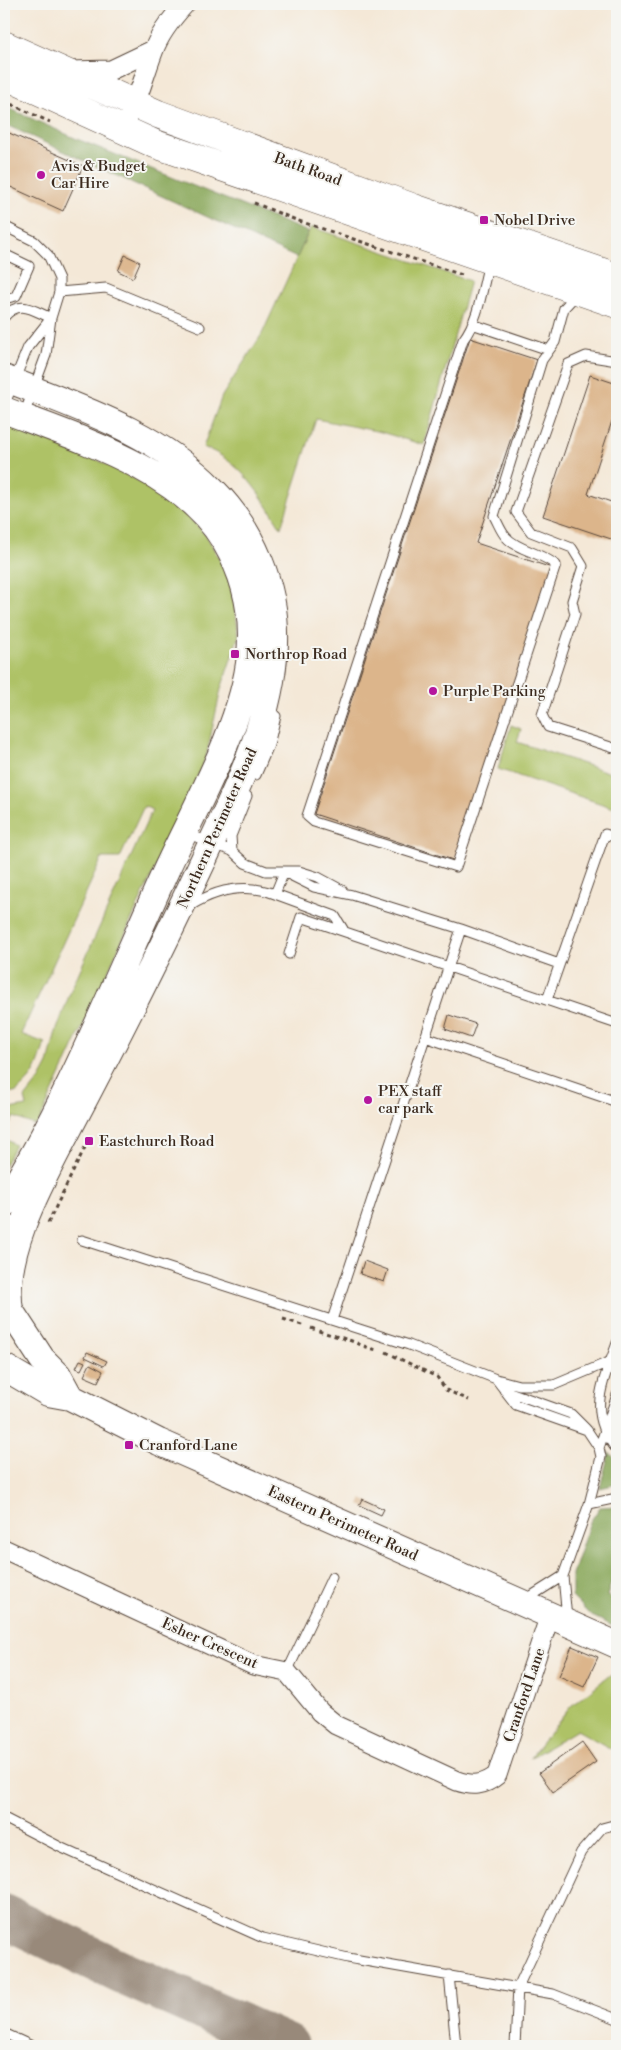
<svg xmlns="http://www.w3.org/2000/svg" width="621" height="2050" viewBox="0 0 621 2050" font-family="'Libre Bodoni',serif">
<rect width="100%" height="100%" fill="#f6f6f2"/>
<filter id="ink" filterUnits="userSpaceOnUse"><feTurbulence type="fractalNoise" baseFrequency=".02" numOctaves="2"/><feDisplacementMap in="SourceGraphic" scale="10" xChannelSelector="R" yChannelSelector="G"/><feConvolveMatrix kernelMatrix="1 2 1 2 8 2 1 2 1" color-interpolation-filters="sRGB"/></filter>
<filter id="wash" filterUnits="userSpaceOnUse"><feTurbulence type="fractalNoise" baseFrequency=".0096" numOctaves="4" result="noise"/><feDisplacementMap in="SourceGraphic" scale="20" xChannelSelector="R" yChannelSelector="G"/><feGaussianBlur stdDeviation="1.12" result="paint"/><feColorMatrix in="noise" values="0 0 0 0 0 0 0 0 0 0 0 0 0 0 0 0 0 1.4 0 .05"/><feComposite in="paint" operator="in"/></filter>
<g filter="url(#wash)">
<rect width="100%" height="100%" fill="#f4e8d7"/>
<!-- green -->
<path fill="#aec266" stroke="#747642" d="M311,227L470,281L424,445L381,432L316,419L281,528C261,495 240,460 203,447L222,396L262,334Z
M4,422L78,450L156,490L176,504L206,535L226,571L232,590L239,635L221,689L206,757L38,1124L34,1125L14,1117L10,1124L4,1120L9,1109L27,1106L25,1098L40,1079L48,1064L55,1035L71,990L152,810L144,806L120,858H102L21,1034L45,1043C37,1068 36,1076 15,1093L10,1092L4,1094Z
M511,725L521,729L517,742L617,775V809L498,769Z
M4,1138L15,1145L4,1167Z
M610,1675L617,1676V1752L577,1730L530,1758L571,1706Z"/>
<!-- forest -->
<path fill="#8aa85b" stroke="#62693c" d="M4,106L77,139L308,232L297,258L4,124Z
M609,1453L617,1460V1484L600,1488Z
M617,1506V1564L607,1596L617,1600V1628L590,1615L572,1597V1574L590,1522L600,1507Z"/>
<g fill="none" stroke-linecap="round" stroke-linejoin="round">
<!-- taxiway -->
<path stroke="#98897a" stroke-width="44" d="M4,1916L125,1974L287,2046"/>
</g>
<g id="blocks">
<!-- building -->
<path fill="#dcb58b" d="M7,132L83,166L63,211L4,184V139Z
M125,255L140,262L133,278L118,271Z
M470,338L537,360L476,543L552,568L456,861L314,814Z
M590,375L617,384V422L612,421L588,494L617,504V541L543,516Z
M449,1015L476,1024L471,1038L445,1029Z
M364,1261L388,1270L384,1282L360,1274Z
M87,1352L107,1361L104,1366L85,1357Z
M80,1360L85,1362L81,1370L76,1368Z
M90,1364L103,1371L98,1382L84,1376Z
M362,1499L384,1509L381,1515L359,1505Z
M572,1646L598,1657L584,1687L559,1676Z
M582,1742L596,1762L553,1792L539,1773Z"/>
</g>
</g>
<g filter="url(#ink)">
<use href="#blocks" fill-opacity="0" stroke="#57463a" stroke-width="1"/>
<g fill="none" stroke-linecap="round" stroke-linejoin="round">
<defs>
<path id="lane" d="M4,226L34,241L48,255L59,279V292L51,318L46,355L24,415
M4,254L29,266L16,296L4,299
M489,263C482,289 479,319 463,340L307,816L314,822L456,867L556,565C542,553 517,550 506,537C501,532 498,523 494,516L542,360L555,342L564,308L578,293
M59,292L106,288L200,327
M4,317C20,299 32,310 51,318
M472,324L549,350
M617,361L586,356L568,364L516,512L531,532L572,548L583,566L572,601L575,614L542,715L548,727L617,749
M4,406L28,347L51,318
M256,775L269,745L276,716
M186,833L232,851L245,863L266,871H299L318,877L342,890
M232,851L231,836L247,796
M284,872L314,887L352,895L461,929L559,964
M275,894L335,916L343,929
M190,906C217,889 245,883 275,894L284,872
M289,954L301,917L617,1024
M547,1000L605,834L617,838
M425,1037L617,1102
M82,1240L409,1345L496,1379L519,1385H554L611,1361
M332,1320L461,929
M617,1343C603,1383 586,1412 617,1450
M496,1379L516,1405L587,1430L599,1448L601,1457L589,1504L563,1576L525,1600
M504,1390L571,1414L586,1429
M599,1448L617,1395
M589,1504L617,1498
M563,1576L567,1619
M287,1672L332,1577
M4,1818L62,1848L263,1938L348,1958L553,1994L617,2019
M449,1975L456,2046
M4,2033L32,2046
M515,2046L518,1987L581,1852L602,1828L617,1824"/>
<path id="street" d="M69,71L111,70L153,50
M130,114C140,94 145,73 153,52C159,35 173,17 185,4
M4,1549L253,1665L287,1672L320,1712L336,1725L457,1781C472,1786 484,1786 497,1775L550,1615"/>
<path id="secondary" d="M4,378C77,407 157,432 213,490C253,530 277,588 275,644C272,715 241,781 211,844C168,937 122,1028 74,1119C47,1172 0,1249 10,1310L4,1319
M4,410C77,438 183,470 225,542C245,576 254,615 250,655C244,721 196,806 168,866C116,979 70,1099 4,1204
M10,1310L42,1359L58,1375L70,1397
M4,1367L48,1393L70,1397L159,1442L617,1645"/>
<path id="highway" d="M4,45L158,114L414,208L617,277
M4,75L155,144L617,304"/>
</defs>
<!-- lane casing -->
<use href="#lane" stroke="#57463a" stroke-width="11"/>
<!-- street casing -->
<use href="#street" stroke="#57463a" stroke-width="21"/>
<!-- secondary casing -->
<use href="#secondary" stroke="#57463a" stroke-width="28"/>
<!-- highway casing -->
<use href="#highway" stroke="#57463a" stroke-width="29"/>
<!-- path -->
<path stroke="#57463a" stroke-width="3" stroke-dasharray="4 4" stroke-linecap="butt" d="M4,101L50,122
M254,203L296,220L465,276
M48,1223L90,1137
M283,1319L305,1326
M311,1328C323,1333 333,1335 345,1339C357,1342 365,1348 378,1350
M386,1352L437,1377L446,1390L469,1400"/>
<!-- lane -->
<use href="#lane" stroke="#fff" stroke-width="9"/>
<!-- street -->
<use href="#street" stroke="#fff" stroke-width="19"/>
<!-- secondary -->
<use href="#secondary" stroke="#fff" stroke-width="26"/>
<!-- highway -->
<use href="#highway" stroke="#fff" stroke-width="28"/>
</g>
</g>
<!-- markers -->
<g fill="#b5179e" stroke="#f6f6f2" stroke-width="2">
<circle cx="41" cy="175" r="5"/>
<rect x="479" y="215" width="10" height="10" rx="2.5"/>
<rect x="230" y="649" width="10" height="10" rx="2.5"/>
<circle cx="433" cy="691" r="5"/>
<circle cx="368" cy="1100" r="5"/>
<rect x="84" y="1136" width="10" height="10" rx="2.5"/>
<rect x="124" y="1440" width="10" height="10" rx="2.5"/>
</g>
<g text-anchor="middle" stroke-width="4" stroke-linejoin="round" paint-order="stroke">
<!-- poi labels -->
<g font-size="15" fill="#3b2a1e" stroke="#f6f6f2" text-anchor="start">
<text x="51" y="171">Avis &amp; Budget<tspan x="51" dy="17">Car Hire</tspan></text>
<text x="494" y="225">Nobel Drive</text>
<text x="245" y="659">Northrop Road</text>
<text x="443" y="696">Purple Parking</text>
<text x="378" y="1096">PEX staff<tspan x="378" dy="17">car park</tspan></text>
<text x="99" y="1146">Eastchurch Road</text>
<text x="139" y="1450">Cranford Lane</text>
</g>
<!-- street labels -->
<g font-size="15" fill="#3b2a1e" stroke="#f6f6f2">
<text transform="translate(308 169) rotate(20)" y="5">Bath Road</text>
<text transform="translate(217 828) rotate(-66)" y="5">Northern Perimeter Road</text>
<text transform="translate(343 1523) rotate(24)" y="5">Eastern Perimeter Road</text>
<text transform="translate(210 1643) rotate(24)" y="5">Esher Crescent</text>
<text transform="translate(524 1695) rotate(-71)" y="5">Cranford Lane</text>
</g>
</g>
<!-- margin -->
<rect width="621" height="2050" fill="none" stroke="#f6f6f2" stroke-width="20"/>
</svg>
